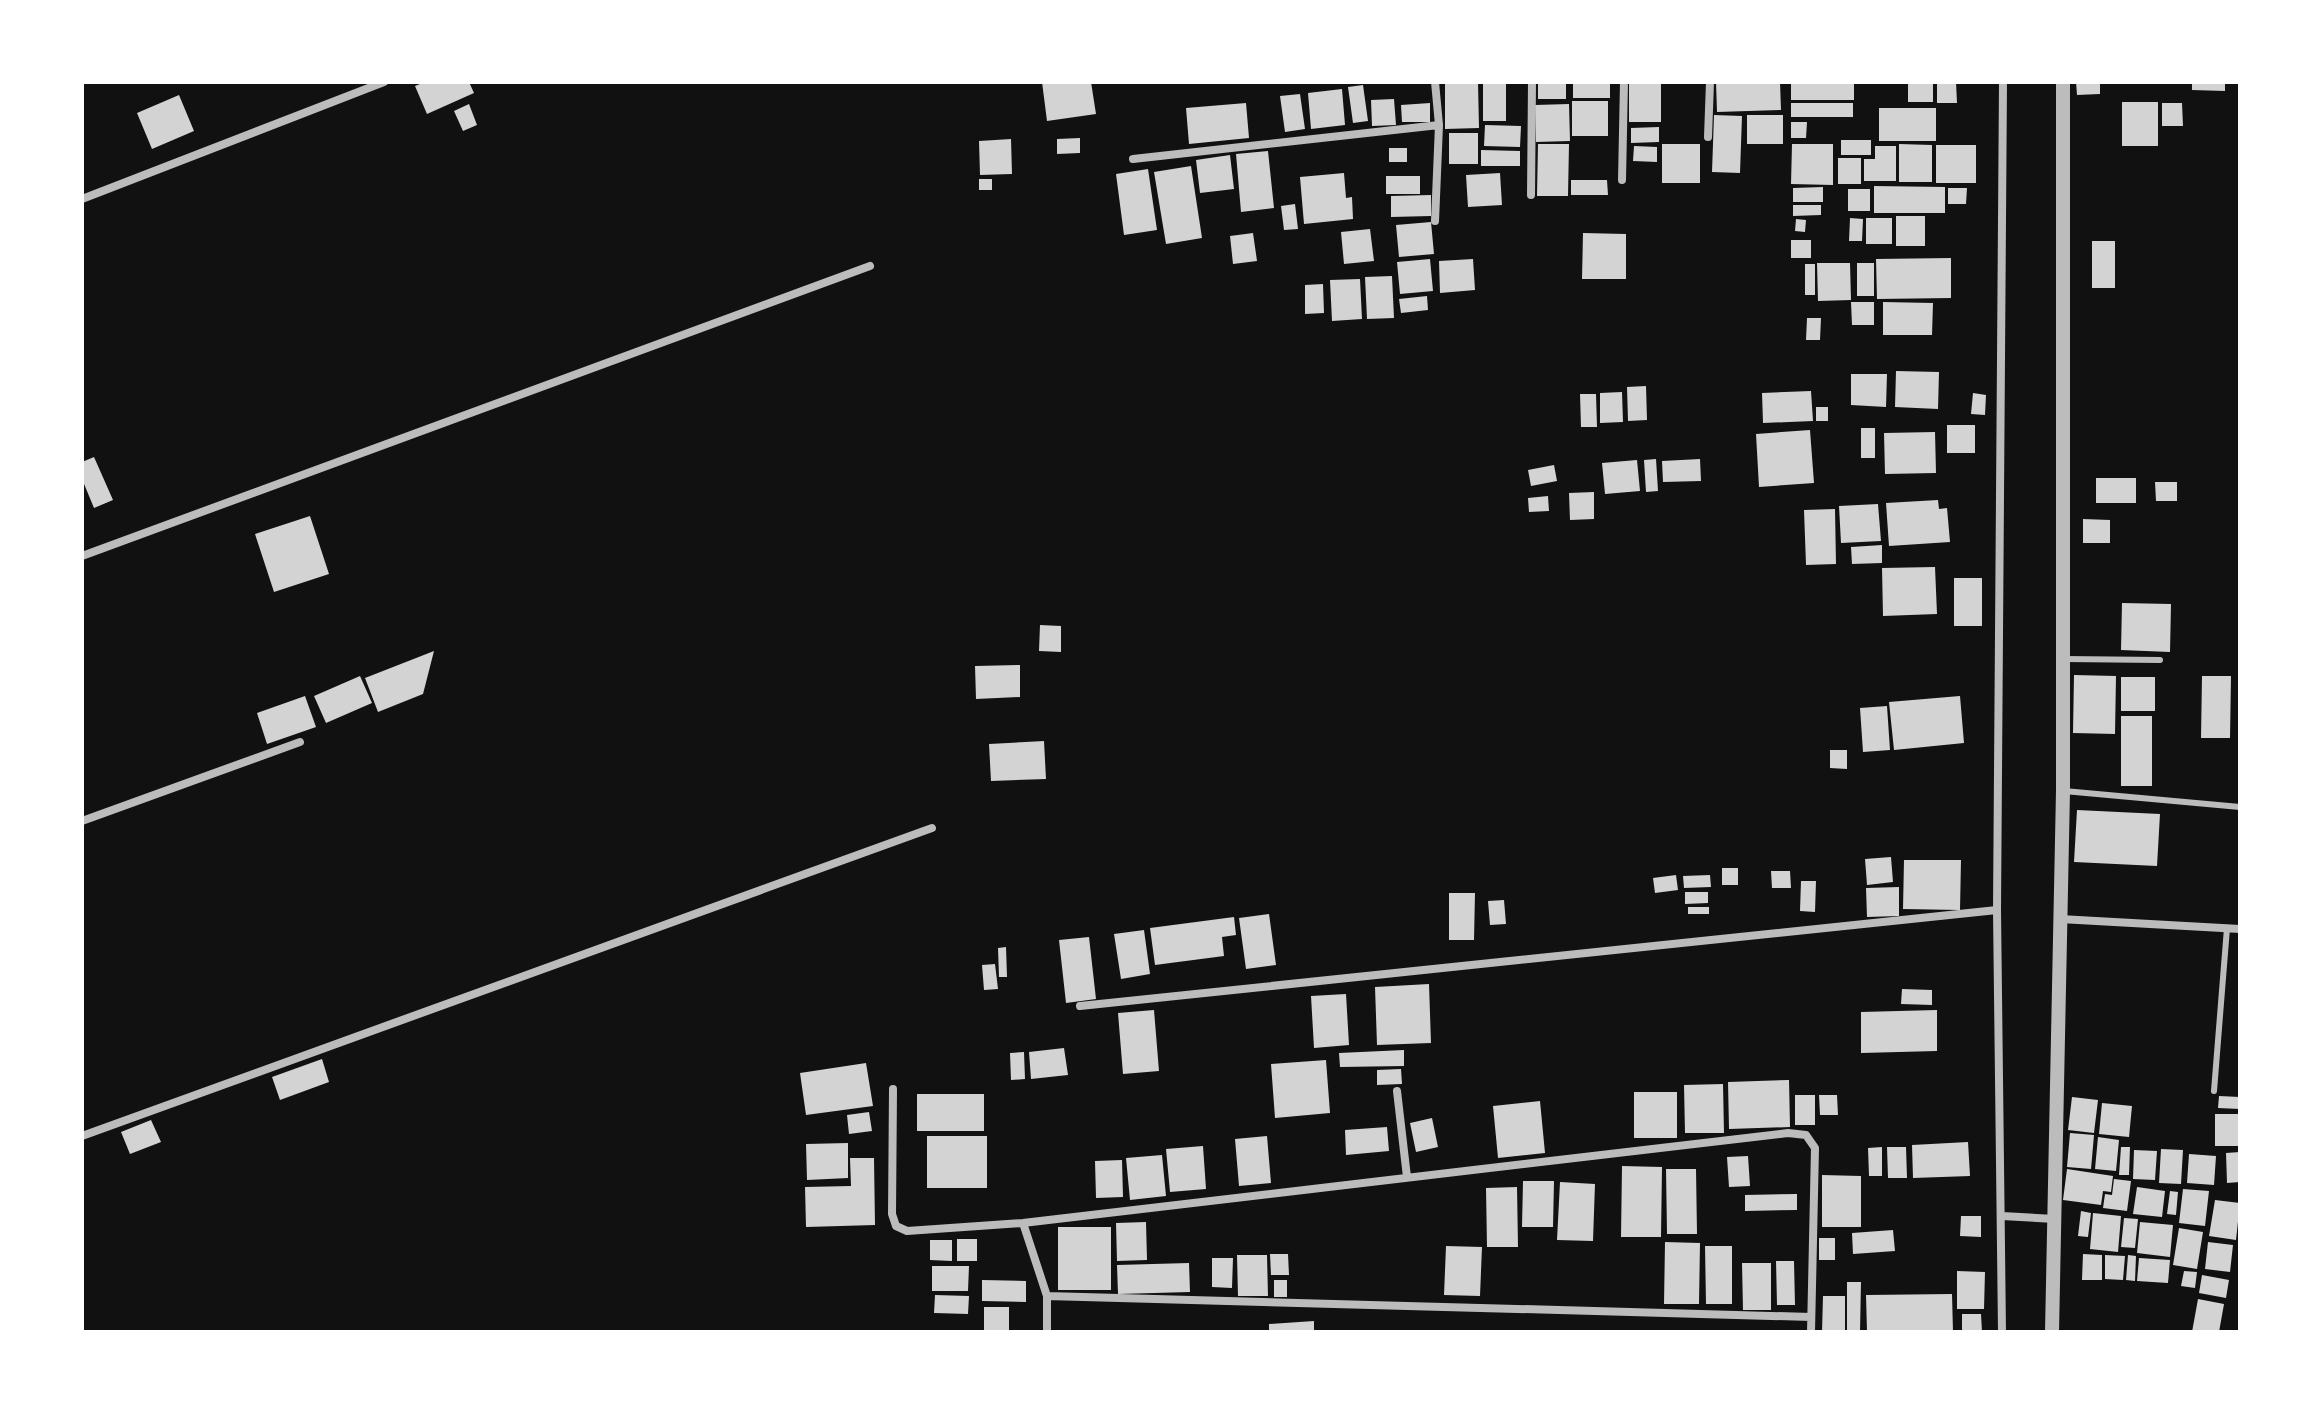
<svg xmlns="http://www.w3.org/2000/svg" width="2322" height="1414" viewBox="0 0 2322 1414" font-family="Cabin,sans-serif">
<rect width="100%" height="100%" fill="#111"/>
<!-- building -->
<path fill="#d3d3d3" d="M425,82H469L474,93L427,114L415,86Z
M1042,82H1091L1096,114L1047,121Z
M1445,82H1478L1479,128L1445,129Z
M1483,82H1506V121H1483Z
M1538,82H1566V99H1538Z
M1573,82H1610V98H1573Z
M1629,82H1661V122H1629Z
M1716,82H1780L1781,110L1717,112Z
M1791,82H1854V100H1791Z
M1908,82H1933V102H1908Z
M1937,82H1956L1957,103H1937Z
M2076,82H2100V94L2077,95Z
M2192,82H2225V91L2192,90Z
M1363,85L1368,121L1353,123L1348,87Z
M1342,89L1345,125L1311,129L1308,93Z
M1300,94L1305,129L1285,132L1280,96Z
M179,95L194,131L152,149L137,113Z
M1394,99L1396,125L1372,126L1371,100Z
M1572,101H1608V136H1572Z
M2122,102H2158V146H2122Z
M1246,103L1249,138L1189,144L1186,108Z
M1430,103V122H1402L1401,105Z
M1791,103H1853V117H1791Z
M2162,103H2182L2183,126H2162Z
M469,104L477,125L463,131L454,111Z
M1569,104L1570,141L1536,142L1535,105Z
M1879,108H1936V141H1879Z
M1714,115L1742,116L1740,173L1712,172Z
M1747,115H1783V144H1747Z
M1791,122H1807L1806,138H1791Z
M1485,125L1521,126L1520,147L1484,146Z
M1659,127V142L1631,143V128Z
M1449,133H1478V164H1449Z
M1080,138V153L1057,154V139Z
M1011,139L1012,174L980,175L979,141Z
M1841,140H1871V155H1841Z
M1538,144H1569L1568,196H1537Z
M1662,144H1700V183H1662Z
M1792,144H1833V185L1791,184Z
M1899,144L1932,145V182H1899Z
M1936,145H1976V183H1936Z
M1634,146L1657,147V162L1633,161Z
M1875,146H1896V181H1864V159H1875Z
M1389,148H1407V162H1389Z
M1481,150L1520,151V166H1481Z
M1268,151L1274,208L1241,212L1236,154Z
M1230,155L1234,189L1200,193L1196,160Z
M1838,158H1861V184H1838Z
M1191,166L1202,238L1166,244L1154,172Z
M1148,169L1157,230L1124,235L1116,174Z
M1344,173L1346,198L1352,197L1353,219L1304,224L1300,177Z
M1500,173L1502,205L1468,207L1466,175Z
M1386,176H1420V194H1386Z
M979,179H992V190H979Z
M1571,180H1607L1608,195H1571Z
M1874,186L1945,187V213H1874Z
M1823,187V202H1793V188Z
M1948,188H1967L1966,204H1948Z
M1848,189H1870V211H1848Z
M1431,195V216L1391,217V196Z
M1295,204L1298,229L1284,230L1281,206Z
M1793,205H1821V215L1793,216Z
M1896,216H1925V246H1896Z
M1850,218L1863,219L1862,241H1849Z
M1866,218H1892V244H1866Z
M1796,219L1806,220L1805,232L1795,231Z
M1431,222L1434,254L1399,257L1396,225Z
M1370,229L1374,261L1344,264L1341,232Z
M1253,233L1257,261L1233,264L1230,236Z
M1583,233L1626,234V279H1582Z
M1791,240H1811V258H1791Z
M2092,241H2115V288H2092Z
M1951,258V298L1877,299L1876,259Z
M1430,259L1433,291L1400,294L1397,262Z
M1473,259L1475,290L1440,293L1439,261Z
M1817,263H1850L1851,300L1818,301Z
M1857,263H1874V296H1857Z
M1805,264H1815V295H1805Z
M1392,276L1394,318L1367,319L1365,277Z
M1360,279L1362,319L1332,321L1330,280Z
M1323,284L1324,313L1305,314V285Z
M1427,296L1428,310L1401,313L1399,299Z
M1851,302H1874V325H1852Z
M1883,302L1933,303L1932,335H1883Z
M1807,318H1821L1820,340H1806Z
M1896,371L1939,372L1938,409L1895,407Z
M1851,374H1887L1886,407L1851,405Z
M1646,386L1647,420L1628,421L1627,387Z
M1811,391L1813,421L1763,423L1762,393Z
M1622,392L1623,422L1600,423V393Z
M1973,393L1986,395L1985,415L1971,414Z
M1580,394H1596L1597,427H1581Z
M1816,407H1828V421H1816Z
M1947,425H1975V453H1947Z
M1861,428H1875V458H1861Z
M1810,430L1814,483L1759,487L1756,434Z
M1935,432L1936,473L1885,474L1884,433Z
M94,457L113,500L94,508L82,479V462Z
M1656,459L1658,491L1646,492L1644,460Z
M1700,459L1701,481L1663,482L1662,461Z
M1637,460L1640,491L1605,494L1602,463Z
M1554,465L1557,481L1531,486L1528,470Z
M2096,478H2136V503H2096Z
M2155,482H2177V501H2156Z
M1594,492V519L1570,520L1569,493Z
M1548,496L1549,511L1529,512L1528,498Z
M1938,500L1939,509L1947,508L1950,542L1889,546L1886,503Z
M1878,504L1881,541L1841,543L1839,506Z
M1835,509L1836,564L1806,565L1804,510Z
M310,516L329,574L274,592L255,534Z
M2083,519L2110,520V543H2083Z
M1882,545V563L1852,564L1851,547Z
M1935,567L1937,614L1883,616L1882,568Z
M1954,578H1982V626H1954Z
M2122,603L2171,604L2170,652L2121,650Z
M1040,625L1061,626V652L1039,651Z
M434,651L423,694L378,712L365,678Z
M1020,665V697L976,699L975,666Z
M2074,675L2116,676L2115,734L2073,733Z
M360,676L372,703L326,723L314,696Z
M2202,676H2231L2230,738H2201Z
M2121,677H2155V711H2121Z
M305,696L316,727L267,744L257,713Z
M1960,696L1964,743L1894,750L1889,702Z
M1887,706L1890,750L1863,752L1860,708Z
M2121,716H2152V786H2121Z
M1044,741L1046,779L991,781L989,744Z
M1830,750H1847V769L1830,768Z
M2077,810L2160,814L2157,866L2074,862Z
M1891,857L1893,882L1867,885L1865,859Z
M1904,860H1961L1960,910L1903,909Z
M1722,868H1738V885H1722Z
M1771,871H1790L1791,888H1772Z
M1676,875L1678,890L1655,893L1653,878Z
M1710,875L1711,887L1684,888L1683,876Z
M1801,881H1816L1815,912L1800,911Z
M1899,887V916L1867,917L1866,888Z
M1685,892H1708V903L1685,904Z
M1449,893H1475L1474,940H1449Z
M1504,900L1506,924L1490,925L1488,901Z
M1688,907H1709V914H1688Z
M1269,914L1276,965L1246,969L1239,918Z
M1234,917L1236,935L1222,937L1224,956L1155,965L1150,928Z
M1144,930L1150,974L1121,979L1114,934Z
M1089,937L1096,999L1066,1003L1059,940Z
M1006,947L1007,977H999L998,948Z
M995,964L998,989L984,990L982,965Z
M1429,984L1431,1043L1377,1045L1375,987Z
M1902,989L1932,990V1005L1901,1004Z
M1346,994L1349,1045L1314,1048L1311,996Z
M1154,1010L1159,1071L1123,1074L1118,1013Z
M1937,1010V1051L1861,1053V1012Z
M1064,1048L1068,1075L1031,1079L1029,1052Z
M1404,1050V1066L1340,1067L1339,1053Z
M1024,1052L1025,1079L1011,1080L1010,1053Z
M322,1059L329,1082L280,1100L272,1077Z
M1326,1060L1330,1113L1275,1118L1271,1064Z
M866,1063L873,1106L806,1115L800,1073Z
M1401,1069L1402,1084L1377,1085V1070Z
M1789,1080L1790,1127L1729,1129L1728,1082Z
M1723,1084L1724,1133H1685L1684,1085Z
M1634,1092H1677V1138H1634Z
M917,1094H984V1131H917Z
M1795,1095H1815V1125H1795Z
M1819,1095H1837L1838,1115H1820Z
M2219,1096L2240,1097V1109L2218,1108Z
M2072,1097L2098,1100L2094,1133L2068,1130Z
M1540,1101L1545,1153L1498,1158L1493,1106Z
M2102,1103L2132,1106L2129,1137L2099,1134Z
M869,1112L872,1131L849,1134L847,1115Z
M2215,1114H2240V1146H2215Z
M1432,1118L1438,1147L1416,1152L1410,1123Z
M151,1120L161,1142L130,1154L121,1132Z
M1387,1127L1389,1151L1346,1155L1345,1130Z
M2070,1133L2094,1135L2091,1169L2067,1167Z
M927,1136H987V1188H927Z
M1267,1136L1271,1183L1239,1186L1235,1139Z
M2098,1137L2119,1140L2116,1171L2095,1169Z
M1968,1142L1970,1176L1913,1178L1912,1145Z
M848,1143V1178L807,1180L806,1144Z
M1203,1146L1206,1189L1170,1192L1166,1149Z
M1882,1147V1176H1869L1868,1148Z
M1887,1147H1906L1907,1178H1888Z
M2121,1147H2130L2129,1175H2119Z
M2161,1149L2183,1150L2181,1184L2159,1183Z
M2134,1150L2157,1151L2155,1180L2133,1179Z
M2240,1152V1182L2227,1183L2226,1153Z
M2189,1154L2216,1156L2214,1185L2187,1183Z
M1162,1155L1166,1196L1130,1200L1126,1158Z
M1748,1156L1750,1186L1729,1187L1727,1157Z
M850,1158H874L875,1225L806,1227L805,1187L851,1186Z
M1122,1160L1123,1197L1096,1198L1095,1161Z
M1622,1166L1662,1167L1661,1237H1621Z
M1666,1169H1696L1697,1234H1667Z
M2067,1169L2113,1176L2111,1192L2103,1191L2101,1205L2063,1200Z
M1822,1175L1861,1176V1227H1822Z
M2114,1179L2131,1181L2127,1211L2103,1208L2105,1194L2112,1195Z
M1523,1181H1554L1553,1227H1522Z
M1560,1182L1595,1184L1593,1241L1557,1240Z
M1517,1187L1518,1247H1487L1486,1188Z
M2137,1187L2165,1191L2162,1217L2133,1214Z
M2183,1189L2209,1191L2205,1226L2179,1223Z
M2170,1191L2178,1192L2176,1215L2167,1214Z
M1797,1194V1210L1745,1211V1195Z
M2215,1200L2240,1203L2236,1240L2209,1236Z
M2081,1211L2091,1213L2088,1237L2078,1236Z
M2093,1213L2121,1216L2118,1252L2090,1249Z
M1961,1216H1981V1237L1960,1236Z
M2124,1218L2138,1219L2135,1248L2121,1247Z
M1146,1222L1147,1260L1117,1261L1116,1223Z
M2140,1222L2173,1225L2170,1257L2137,1253Z
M1058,1227H1111V1290H1058Z
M2179,1228L2203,1232L2197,1269L2173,1265Z
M1893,1230L1895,1251L1853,1254L1852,1233Z
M1819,1238H1835V1260H1819Z
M957,1239H977V1261H957Z
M930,1240H952V1261L930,1260Z
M1665,1242L1700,1243L1699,1304H1664Z
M2208,1242L2233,1245L2230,1272L2205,1269Z
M1446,1246L1482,1247L1480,1296L1444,1295Z
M1705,1246H1732V1304H1706Z
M1270,1254H1288L1289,1275H1271Z
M2083,1254L2102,1255V1280H2082Z
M1237,1255H1267L1268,1296H1238Z
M2105,1255L2125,1256L2123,1280L2105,1279Z
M2128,1255L2136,1256L2135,1281L2126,1280Z
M1212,1258H1233L1232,1288L1212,1287Z
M2139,1258L2170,1260L2168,1283L2137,1281Z
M1776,1261H1794L1795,1305H1777Z
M1189,1263L1190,1292L1118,1294L1117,1265Z
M1742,1263H1771V1310H1743Z
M932,1266H969L968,1291H932Z
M1957,1271L1985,1272L1984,1309H1957Z
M2184,1271L2197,1272L2195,1288L2181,1286Z
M2202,1275L2229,1280L2226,1298L2199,1293Z
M982,1280L1026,1281V1302L982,1301Z
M1274,1280H1287V1297H1274Z
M1847,1282H1861L1860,1332H1847Z
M1952,1294L1953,1332H1867L1866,1295Z
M935,1295L969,1296L968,1314L934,1313Z
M1823,1296H1845V1332H1822Z
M2198,1299L2224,1304L2219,1332H2192Z
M984,1307H1009V1330H984Z
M1962,1314H1981L1982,1332H1962Z
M1314,1321V1332H1269V1324Z"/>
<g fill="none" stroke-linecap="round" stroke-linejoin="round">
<!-- service -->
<path stroke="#bcbcbc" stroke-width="6" d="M2064,659L2160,660
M2064,791L2240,807
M2214,1091L2227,928"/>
<!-- minor -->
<path stroke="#bcbcbc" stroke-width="8" d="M1435,82L1439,125L1435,221
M1708,137L1710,82
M1133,159L1439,125
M1622,180L1624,82
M1531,195L1532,82
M82,199L384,82
M82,556L870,266
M82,821L300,742
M2060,919L2240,929
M1080,1006L1997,910
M893,1089L892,1214L896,1226L907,1231L1023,1223L1788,1133L1806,1135L1815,1148L1811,1332
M1397,1091L1407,1177
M82,1136L932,828
M2002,1216L2055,1219
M1023,1223L1047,1296V1332
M1047,1296L1811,1317
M2002,1332L1997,910L2003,82"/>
<!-- tertiary -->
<path stroke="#bcbcbc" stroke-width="14" d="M2052,1332L2063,791V82"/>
</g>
<!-- border -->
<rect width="2322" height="1414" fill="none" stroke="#ffffff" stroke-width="168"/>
</svg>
